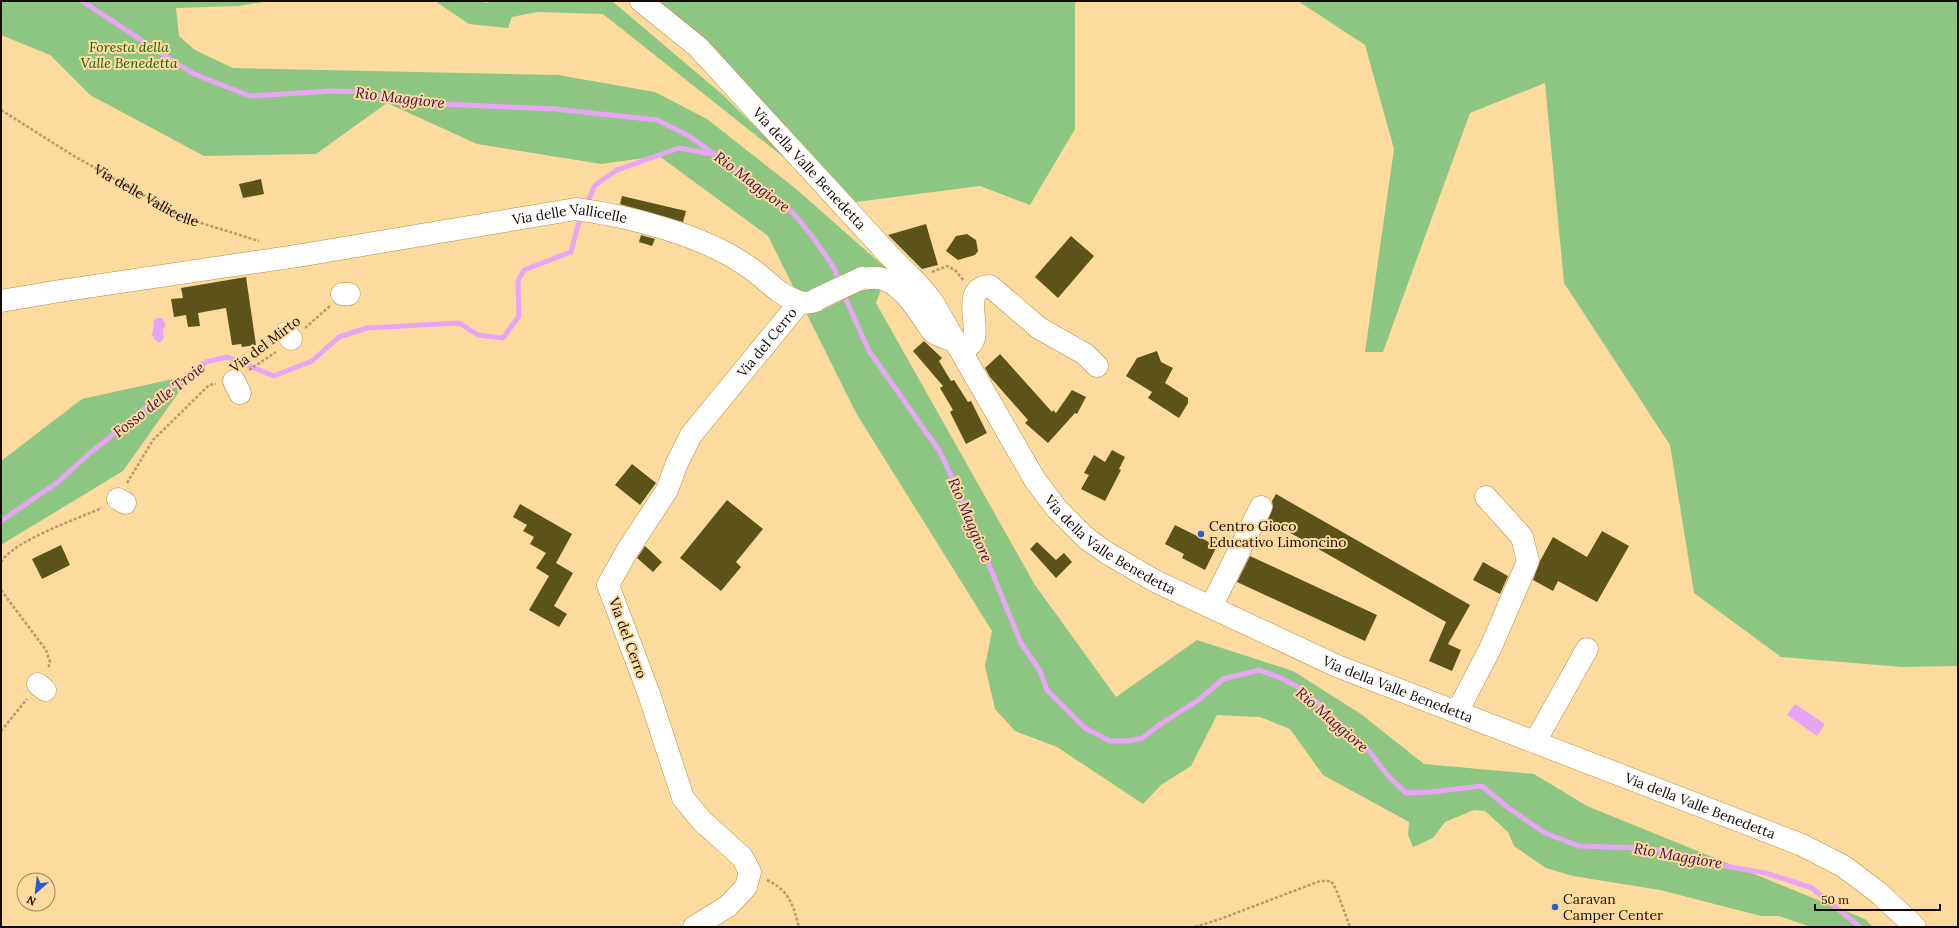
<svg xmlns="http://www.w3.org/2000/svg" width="1959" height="928" viewBox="0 0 1959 928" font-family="Lora,serif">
<rect width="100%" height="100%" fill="#fddb9e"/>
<!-- green -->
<path fill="#8dc683" d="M1,1H268L239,6L176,8L179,36L195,50L233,68L558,75L655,92L707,119L795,188L888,270L876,303L1035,585L1116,697L1197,640L1293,671L1361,714L1424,764L1534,774L1587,806L1865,919L1873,927H1811L1779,916H1761L1660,890L1573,876L1546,868L1514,846L1508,832L1485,811L1474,810L1445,822L1433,838L1413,847L1408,835L1409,822L1323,775L1290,729L1260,717L1217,715L1191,766L1161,785L1143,804L1057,747L1015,731L995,709L985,666L992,631L856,413L768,236L659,156L601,164L477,144L387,103L316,154L204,156L90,95L50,55L1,35Z
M435,1H483L486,3L492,1H612L723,95L796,167L603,14L537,12L512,17L508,28L469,24Z
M651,1H1075V129L1030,205L980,186L856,202L800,141Z
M1298,1H1958V666L1902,667L1781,657L1694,593L1670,445L1564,283L1545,83L1470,113L1383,352H1365L1394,149L1365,45Z
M191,375L123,471L1,545V461L82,399Z"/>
<!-- water -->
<path fill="#e8a5f5" d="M158,318H162L166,325L163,330L164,338L159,343L155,340L153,336H151L153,332L154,320Z
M1795,704L1825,724L1817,736L1787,715Z"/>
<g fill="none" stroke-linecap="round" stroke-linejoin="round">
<!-- stream -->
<path stroke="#e8a5f5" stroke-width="5" d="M82,1L164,55L194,74L250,96L331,91L363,92L416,103L555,109L657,120L689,136L766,191L794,214L815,240L834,268L840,283
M586,206L595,185L617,170L679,148L712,154
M843,293L869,351L940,452L964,504L1021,643L1040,671L1047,690L1085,728L1110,741H1128L1142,738L1162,723L1200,699L1223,679L1259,670L1281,678L1298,687L1318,703L1369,751L1389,777L1406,793L1431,792L1482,786L1507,807L1545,833L1579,846L1643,848L1672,852L1719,865L1766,873L1812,888L1860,927
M1,521L58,482L91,452L124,426L163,393L206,362L227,357L274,376L312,361L339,337L367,328L459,323L478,335L503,338L519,316L518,281L524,270L571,252L578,225L582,215"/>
</g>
<!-- building -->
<path fill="#5b5319" d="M261,179L264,194L243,198L239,184Z
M622,196L686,211L683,222L620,204Z
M926,224L938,265L922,269L888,235Z
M967,234L976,240L978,251L975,255L958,260L946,251L956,236Z
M641,235L655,239L652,246L639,242Z
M1071,236L1094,256L1058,298L1035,277Z
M246,277L256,345L242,347L241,344L232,345L226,308L198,313L200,326L188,327L186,315L174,317L171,299L183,298L181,288Z
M924,341L942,358L939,361L951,381L954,380L968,402L971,401L987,433L966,444L950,412L953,410L940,388L943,386L913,351Z
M1157,351L1161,362L1173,368L1165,383L1188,398V403L1179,418L1148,398L1152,392L1126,376L1137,358Z
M1000,354L1052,412L1053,410L1056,413L1072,390L1086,397L1077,414L1075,413L1048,443L1025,423L1028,420L990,377L985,368Z
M1112,450L1125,457L1119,469L1121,470L1105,501L1081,489L1089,475L1084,473L1094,455L1105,462Z
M632,464L656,483L640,505L615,485Z
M1276,494L1470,605L1448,644L1461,650L1452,671L1429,661L1446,622L1268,520L1273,507L1272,501Z
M727,500L763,529L736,562L741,567L721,591L680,558Z
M520,504L572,534L556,563L573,573L554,606L567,614L559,627L529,610L549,576L536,568L546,553L530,544L534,537L523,531L527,525L513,517Z
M1175,525L1217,546L1205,570L1182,558L1184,554L1165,544Z
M1602,531L1629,546L1597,602L1558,581L1553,591L1533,580L1540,561L1553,537L1587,557Z
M1037,542L1056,560L1064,553L1072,562L1056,578L1030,549Z
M61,545L70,565L42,579L32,559Z
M645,546L662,562L653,572L637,558Z
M1250,556L1377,615L1365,641L1237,582Z
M1483,562L1508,576L1500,594L1473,580Z"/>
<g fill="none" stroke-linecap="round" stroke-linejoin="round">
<defs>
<g id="minor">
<path d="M342,294H349"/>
<path id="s2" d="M1,301L60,291L303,255L576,209C629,216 703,235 747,266C766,278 776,294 799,302C822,310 858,264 890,282C904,290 915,306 924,319C927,323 930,329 933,332C938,336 949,339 955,341"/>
<path d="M286,333L291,339"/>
<path d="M961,350C964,349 968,347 970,345C985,331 957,289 990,286L1039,328L1085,354L1097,366"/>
<path d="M234,381L240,393"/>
<path d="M118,499L125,503"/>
<path d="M1211,607L1261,507"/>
<path d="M38,684L45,690"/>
<path d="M1457,712L1490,649L1528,561L1522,537L1486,497"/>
<path d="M1535,742L1587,649"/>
<path id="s3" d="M694,927L728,906L746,887L750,872L742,857L702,821L683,798L649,694L608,585L627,551L667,490L677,463L691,435L800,302"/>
</g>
<g id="major">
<path id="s4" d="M641,1L698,47L888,254L916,282L932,301L1035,480L1057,509L1087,539L1107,553L1155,581L1337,666L1802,845L1843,866L1879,893L1915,927"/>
</g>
</defs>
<!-- minor casing -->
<use href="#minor" stroke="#b68d40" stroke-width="23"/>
<!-- major casing -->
<use href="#major" stroke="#b68d40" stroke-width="23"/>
<!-- path -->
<g stroke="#b69a6d" stroke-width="2.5" stroke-dasharray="3 2" stroke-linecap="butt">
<path id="s1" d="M1,110L74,156L182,217L259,241"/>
<path d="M932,272L947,266L955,270L964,281"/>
<path d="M305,328L330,306"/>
<path d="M249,370L276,352"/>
<path d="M127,483L153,440L209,385L216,384"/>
<path d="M1,562C15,540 77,519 102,508"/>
<path d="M1,590L46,650L50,662L48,669"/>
<path d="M1,731L27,699"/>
<path d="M767,880C790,891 793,905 799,927"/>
<path d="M1195,927L1223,918L1320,881H1331L1336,889L1350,927"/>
</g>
<!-- minor -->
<use href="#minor" stroke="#fff" stroke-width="22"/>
<!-- major -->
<use href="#major" stroke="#fff" stroke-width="22"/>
<defs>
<path id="minor-bridge" d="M817,299L862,278"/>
</defs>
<!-- minor-bridge casing -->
<use href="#minor-bridge" stroke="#b68d40" stroke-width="23" stroke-linecap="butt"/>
<!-- minor-bridge -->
<use href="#minor-bridge" stroke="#fff" stroke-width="22"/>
</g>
<!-- markers -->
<g fill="#2460cd" stroke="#fddb9e" stroke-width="1.5">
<circle cx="1201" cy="534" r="4"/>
<circle cx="1555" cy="907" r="4"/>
</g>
<g text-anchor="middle" stroke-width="4" stroke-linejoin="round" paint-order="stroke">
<!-- park labels -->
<g font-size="14" font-style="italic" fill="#1e6012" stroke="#fddb9e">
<text x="129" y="52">Foresta della<tspan x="129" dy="16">Valle Benedetta</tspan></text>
</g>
<!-- street labels -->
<g font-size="14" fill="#150900" stroke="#fddb9e">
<text dy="5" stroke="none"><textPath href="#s4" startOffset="238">Via della Valle Benedetta</textPath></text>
<text dy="5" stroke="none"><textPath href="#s1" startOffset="169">Via delle Vallicelle</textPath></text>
<text dy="5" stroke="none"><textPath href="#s2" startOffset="576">Via delle Vallicelle</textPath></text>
<text dy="5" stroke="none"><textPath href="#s3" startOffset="700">Via del Cerro</textPath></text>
<text transform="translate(265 344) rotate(-37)" y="5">Via del Mirto</text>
<text dy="5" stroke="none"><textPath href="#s4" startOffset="726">Via della Valle Benedetta</textPath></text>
<text transform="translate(628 638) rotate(70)" y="5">Via del Cerro</text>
<text dy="5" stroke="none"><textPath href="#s4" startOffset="1050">Via della Valle Benedetta</textPath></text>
<text dy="5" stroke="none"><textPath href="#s4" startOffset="1374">Via della Valle Benedetta</textPath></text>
</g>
<!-- poi labels -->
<g font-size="14" fill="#150900" stroke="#fddb9e" text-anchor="start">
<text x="1209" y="531">Centro Gioco<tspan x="1209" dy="16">Educativo Limoncino</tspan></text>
<text x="1563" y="904">Caravan<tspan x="1563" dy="16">Camper Center</tspan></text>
</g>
<!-- water labels -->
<g font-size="15" font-style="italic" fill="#44054e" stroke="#fddb9e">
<text transform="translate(400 98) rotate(7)" y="5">Rio Maggiore</text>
<text transform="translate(752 182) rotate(37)" y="5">Rio Maggiore</text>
<text transform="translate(159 400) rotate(-38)" y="5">Fosso delle Troie</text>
<text transform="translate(970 520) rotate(67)" y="5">Rio Maggiore</text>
<text transform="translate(1332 720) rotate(41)" y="5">Rio Maggiore</text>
<text transform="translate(1678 856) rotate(10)" y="5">Rio Maggiore</text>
</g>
</g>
<!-- border -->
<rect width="1959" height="928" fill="none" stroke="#150900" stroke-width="4"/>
<!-- north arrow -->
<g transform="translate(36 892) rotate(208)"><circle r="19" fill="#fddb9e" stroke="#a0875f"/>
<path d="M0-3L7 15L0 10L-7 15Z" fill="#2460cd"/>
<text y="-6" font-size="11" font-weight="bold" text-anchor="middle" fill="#150900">N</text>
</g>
<!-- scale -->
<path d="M1815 904v6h125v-6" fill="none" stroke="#150900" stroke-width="2"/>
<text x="1821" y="904" font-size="12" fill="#150900" stroke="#fddb9e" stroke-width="3" paint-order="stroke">50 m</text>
</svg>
